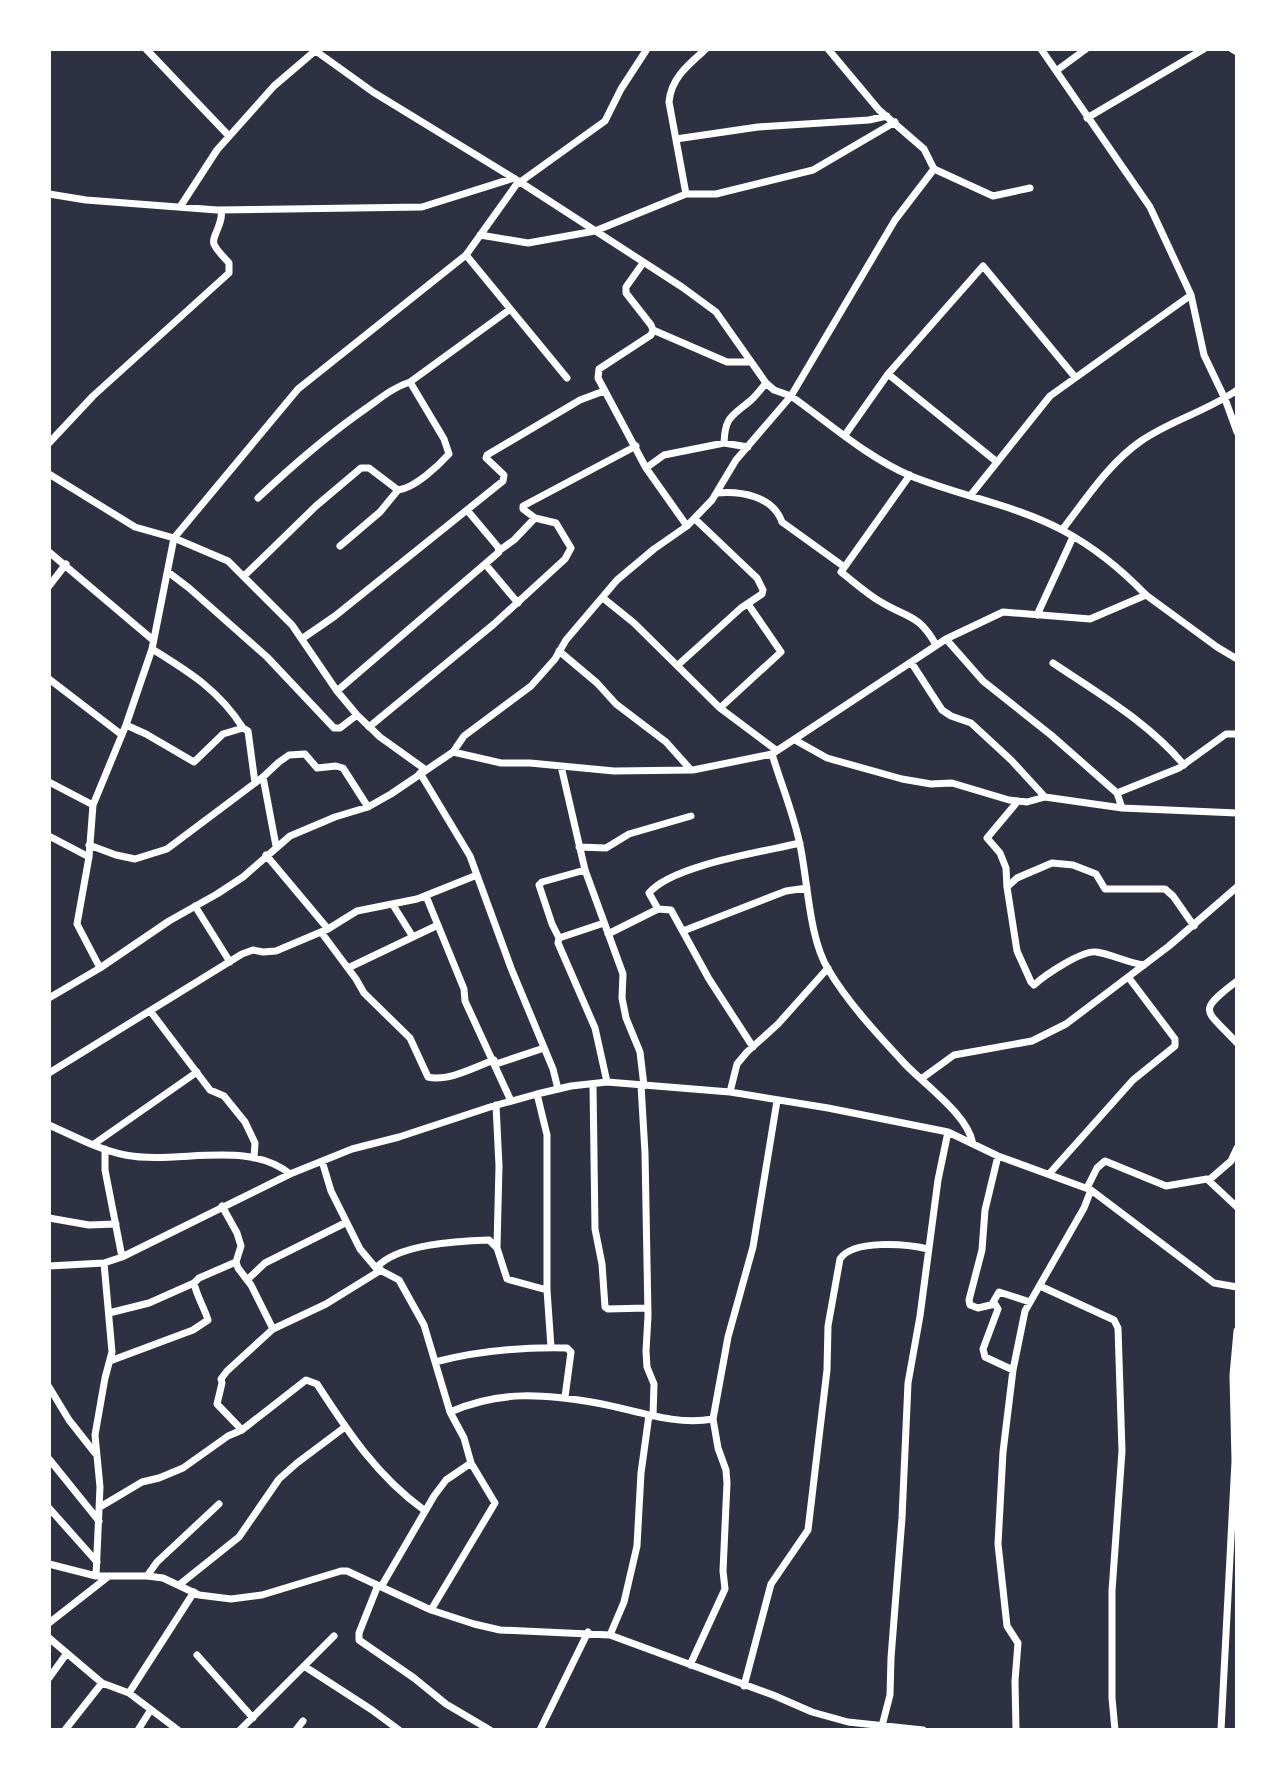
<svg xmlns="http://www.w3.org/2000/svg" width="1286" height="1779" viewBox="0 0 1286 1779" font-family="Poppins,sans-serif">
<rect width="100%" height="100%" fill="#2d3142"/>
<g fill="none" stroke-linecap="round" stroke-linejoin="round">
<!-- minor -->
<path stroke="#fff" stroke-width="7" d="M146,49L229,136
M313,49L373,92L520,182L682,287L716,312L766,383L774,390L791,396C829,423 868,458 911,476C960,496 1015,505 1062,530C1094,547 1121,569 1146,595
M828,49L879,110L924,149L934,169L993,196L1030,188
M1041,49L1150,207L1191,295L1204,355L1225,399L1237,432
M1232,49L1237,52
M1056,71L1086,49
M1087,118L1204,49
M676,139L758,127L869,120L887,116
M49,194L86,200L217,210L422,207L514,178
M686,194L669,102C671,78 689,64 706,49
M180,207L217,150L274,86L315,51
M480,235L528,243L595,231L686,194H716L813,170L895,122
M466,255L567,378
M643,263L626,287V293L651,325L653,330L651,335L599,369L598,378L646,468L687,526
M653,330L727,362H750
M888,374L997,462
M845,435L888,374L983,266L1075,377
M49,443L93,396L229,273V263C225,258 216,250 214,244C211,237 224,223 221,210
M724,443C725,417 731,417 750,401C756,396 761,389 766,383
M646,468L664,455L724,443L748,447
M49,474L135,527L174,538L228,561L292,625L337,691L357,715L380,737L426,770
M910,475L841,572C854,582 867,594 881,602C907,618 919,614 936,645
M717,493C741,491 773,496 782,522L843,566
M970,496L1050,396L1191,295
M258,498C293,465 329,434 368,407C382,397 394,387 410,382L509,310
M1062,530C1086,499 1109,463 1141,441C1171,420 1208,411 1237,390
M340,546L380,512L398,490C415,488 438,466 449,454L444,439L410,382
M500,550L514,540L535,518
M49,552L153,640
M486,565L518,603
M168,572L189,588L267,657L334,728H340L357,715
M244,576L316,506L361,468H369L398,490
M49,586L66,564
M603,598L634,623L720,708L776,750
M1037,615L1073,537
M303,638L335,616L503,481L504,475L486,458L487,455L580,400L604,391
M946,639L983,681L1051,735L1117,793L1122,808
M152,649C189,672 219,690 243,728
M559,651L597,683L616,704L666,742L691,770
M911,662L942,710L951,716L971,723L1011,760L1045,797
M1053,663C1099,694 1148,722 1184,765
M678,665L741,608L762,594L763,590L757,578L695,519
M49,679L122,735
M337,691L499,552L498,547L467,510
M720,708L781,652L748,604
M126,725L146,734L194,762L223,734L243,728L248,731L255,783
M369,727L494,624L565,559L571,548L556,523L535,518L523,509V506L636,446
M795,740L827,758L902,779L931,784L952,783L1009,800L1027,802L1045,797L1122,808L1237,813
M453,752L501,763H530L614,771L693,770L772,754L946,639L1003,612L1090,619L1146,595L1217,647L1237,659
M772,754C781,784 794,815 800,845C808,882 809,938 828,969C848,1003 878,1035 905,1064C925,1085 968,1115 973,1144
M561,766L585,870L623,974L622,998L626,1018L640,1052L644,1086
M420,773L470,856L511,968L553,1069L558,1089
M263,777L276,846
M49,782L93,805
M1117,793L1179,768L1226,734H1237
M1018,801L987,838L1000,853L1006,868L1007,887L1017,951L1031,982L1034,985C1045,975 1082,950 1096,952C1111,954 1128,963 1144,965
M49,836L89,857
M89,845L116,855L135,859L167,849L263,777L279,762L289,755L305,754L317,768L336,766L343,768L368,807
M579,847L606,848L629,834L691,816
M266,855L328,929
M1007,887L1017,878L1052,863L1073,865L1096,874L1105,889H1165L1173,896L1194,926
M426,896L464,989L465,1001L511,1101
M393,905L413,937
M195,906L230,962
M658,909L649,893C672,865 763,852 800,843
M604,923L559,938L558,943L595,1028L607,1082
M683,931L786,891L807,888
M321,932L356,979L364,993L410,1038L428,1077C448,1082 475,1067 494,1060
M608,934L658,909L671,910L709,979L753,1047
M559,938L552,924L539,885L542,882L585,870
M100,968L77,924L89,857L93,805L126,725L152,649L174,538L298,389L466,255L516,185L605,121L621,89L647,49
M348,968L438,925
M1237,981C1195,1013 1206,1009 1237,1043
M49,998L100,968L169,921L217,894L243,877L290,836L335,817L368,807L391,794L453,752L464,736L531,686L555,659L566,640L617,580L654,549L687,526L712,500L736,460L791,396L895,220L934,169
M151,1012L210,1090L224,1096L245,1122L255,1143L254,1158
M496,1064L544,1048
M49,1073L242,954L253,950L263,952L276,951L328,929L357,911L417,899L477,875
M921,1079L954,1055L1032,1041L1066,1024L1169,946L1237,887
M593,1084L595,1229L602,1264L605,1307L608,1309L647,1308
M641,1085L645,1153L648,1316L646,1351L647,1367L654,1384L653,1416
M730,1092L737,1064L747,1052L778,1024L828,968
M537,1094L547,1135V1290L551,1347
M496,1105L499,1166L497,1247
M49,1125C74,1136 99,1150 125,1155C177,1165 248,1139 290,1174
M94,1144L197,1072
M105,1149V1170L122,1257
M998,1156L985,1210L982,1250L969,1300L970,1305L978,1308L995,1304L998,1309L983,1349L985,1357L1013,1370
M322,1161L331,1191L360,1249L376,1268L399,1280L424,1325L450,1412L464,1438L471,1463L495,1503L431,1610
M1049,1174L1133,1080L1175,1046V1039L1129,978
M1209,1180L1231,1161L1237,1148
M1087,1188L1097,1168L1105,1161L1166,1186L1207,1179L1237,1207
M222,1206L237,1233L241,1246L236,1262L238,1268L251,1285L273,1329
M49,1218L89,1225L116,1224
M49,1266L104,1263L122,1257L290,1174L352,1149L399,1137L490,1107L537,1094L571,1086L607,1082L730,1092L828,1108L948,1132L998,1156L1091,1190L1214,1283L1237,1287
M376,1268C397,1244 457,1241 489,1240L497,1248L507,1279L547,1290
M247,1280L265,1263L345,1223
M1040,1286L1114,1320L1118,1328L1122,1451L1112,1591V1698L1115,1730
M992,1304L999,1292L1030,1302
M109,1313L149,1303L194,1283
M110,1361L193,1330L208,1320C204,1307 197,1297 194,1283L199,1278L236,1262
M435,1362C477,1351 524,1347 567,1348L571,1352L565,1397
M49,1387L69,1420L95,1453
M450,1412C501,1390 544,1394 597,1403C636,1410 674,1426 713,1419L728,1337L753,1247L777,1101
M242,1430L217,1404L222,1383L221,1379L227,1371L273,1329L326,1304L381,1270
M49,1459L99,1521
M100,1507L142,1482L159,1478L183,1468L228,1436L242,1430L306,1380L317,1384C348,1432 377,1476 424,1510
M49,1508L97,1562
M49,1564L96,1576H147L163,1578L199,1595L231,1599L262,1595L341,1571H347L431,1610L474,1624L500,1630L610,1635L773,1695L812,1712L848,1722L923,1730
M96,1576L100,1487L95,1435L105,1378L112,1352L104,1263
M147,1576L157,1562L219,1504
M179,1585L239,1537L279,1479L297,1463L345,1427
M378,1585L359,1633V1640L414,1678L446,1704L490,1730
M381,1587L434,1496L446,1480L471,1463
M49,1623L109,1576
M610,1635L624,1602L637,1546L641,1473L649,1415
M49,1638L102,1683L129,1693L178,1730
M197,1655L253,1718
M690,1665L725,1589L723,1571L727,1483L726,1470L718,1448L713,1419
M304,1666L372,1710L399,1730
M49,1678L67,1653
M744,1686L771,1584L808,1530L827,1370L828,1326L840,1259C853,1239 907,1244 928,1249
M129,1693L194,1592
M882,1726L890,1695L891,1658L902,1518L908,1383L920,1316L938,1180L948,1132
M65,1730L102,1683
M138,1730L150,1711
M240,1730L334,1636
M296,1730L303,1721
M540,1730L588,1632
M1016,1730L1015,1681L1018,1643L1007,1626L998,1544L1003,1452L1013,1370L1025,1311L1084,1208L1091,1190
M1221,1730L1235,1461L1233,1375L1237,1331"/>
</g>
<!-- border -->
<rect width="1286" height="1779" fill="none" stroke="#ffffff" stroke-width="102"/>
</svg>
